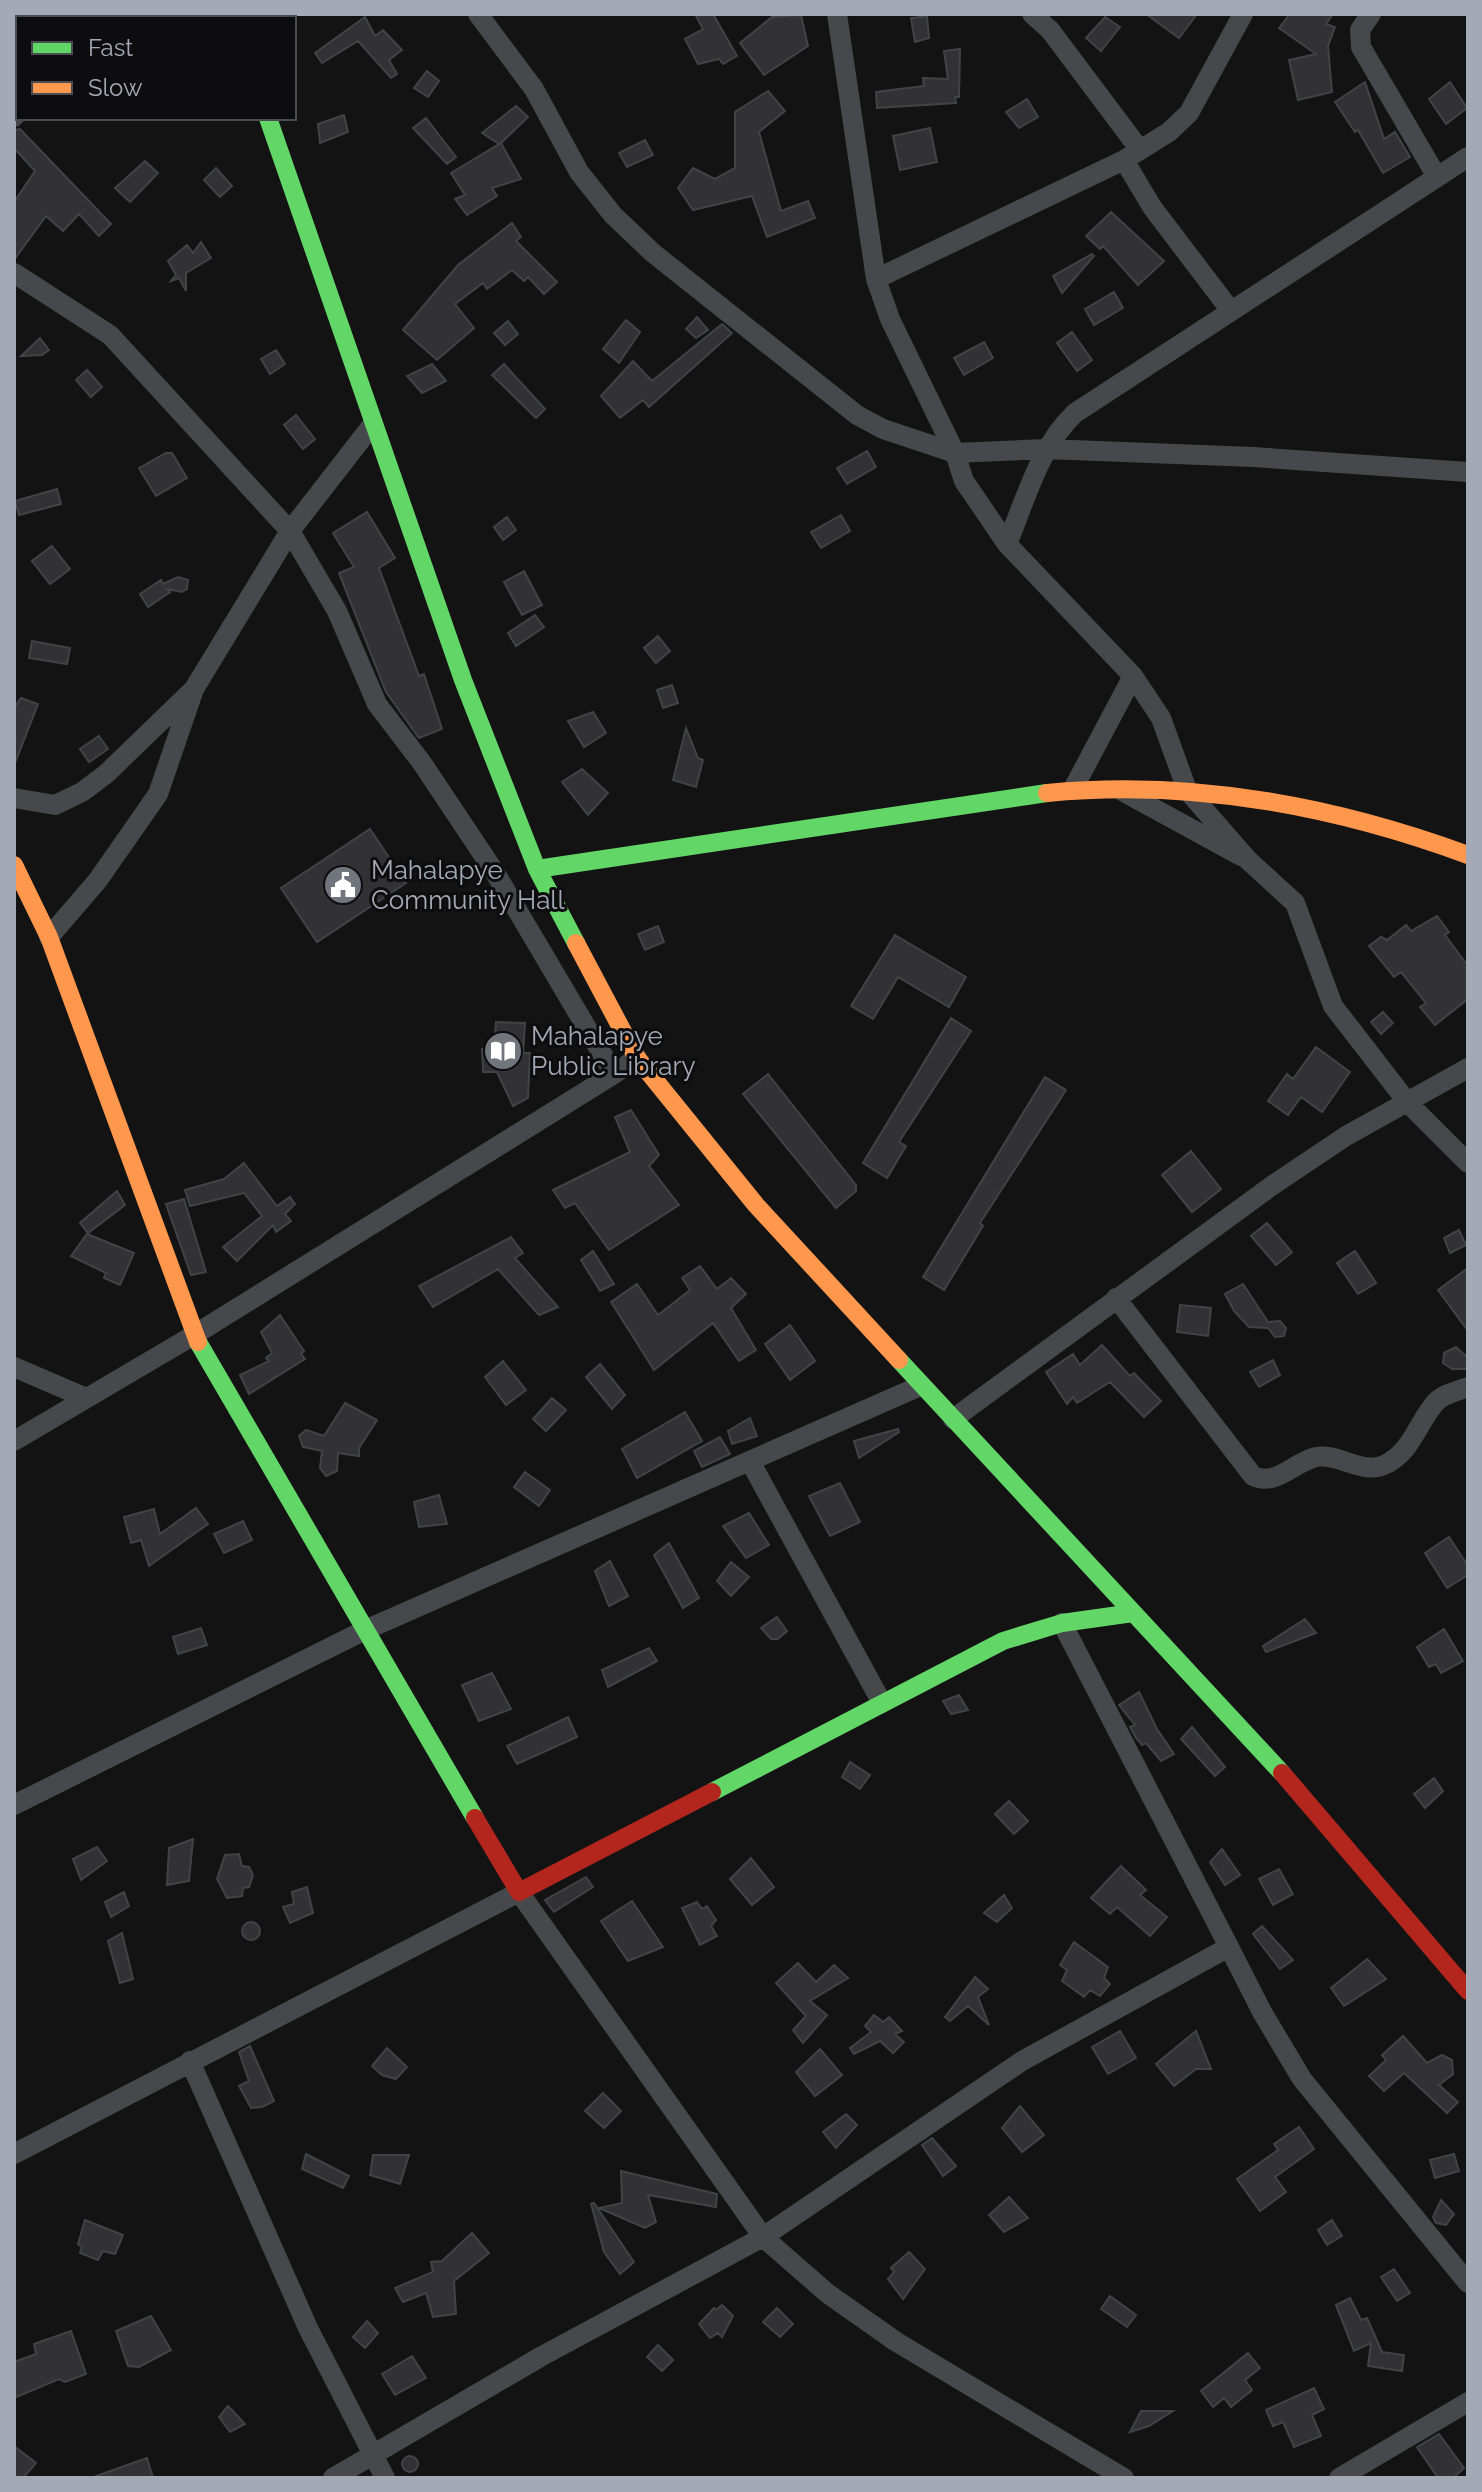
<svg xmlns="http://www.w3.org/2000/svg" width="1482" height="2492" viewBox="0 0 1482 2492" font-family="Raleway,sans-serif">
<rect width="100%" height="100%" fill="#131313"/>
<!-- building -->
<path fill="#323234" stroke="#424347" stroke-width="2" d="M695,14H713L737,56L723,64L719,59L698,64L685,39L703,29Z
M1146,14H1197L1179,38Z
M1290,14H1333L1326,24L1335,27L1328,46L1332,92L1298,100L1289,60L1316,54L1279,28Z
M801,15L808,46L764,75L740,43L772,17Z
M927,16L929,38L915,42L911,18Z
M365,17L375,36L383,30L402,50L389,60L397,74L391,78L358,41L322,63L315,53Z
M1105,17L1120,27L1101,51L1086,38Z
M960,49L959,97H955L956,103L877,108L876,92L924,86L923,78L948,79L944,51Z
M427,71L439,81L428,97L414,88Z
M1365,82L1384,139L1395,132L1410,157L1383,173L1358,130L1355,132L1335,102Z
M1450,82L1467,108L1446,124L1429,99Z
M768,91L785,111L759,132L781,211L808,201L815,218L767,237L752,196L693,210L678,188L693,168L715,179L735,168V112Z
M1027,99L1038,117L1019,128L1006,112Z
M516,106L528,117L501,143L521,179L492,188L497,196L467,215L455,199L465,195L451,173L499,144L482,133Z
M344,115L348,132L320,143L318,124Z
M426,118L456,157L447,164L413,128Z
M930,128L937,162L900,170L893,136Z
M20,129L111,224L99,236L79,214L63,231L46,216L14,260V202L35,171L14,148V130Z
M645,140L653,155L627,167L619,153Z
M145,161L158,173L130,202L115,188Z
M216,168L232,186L220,197L204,180Z
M1111,212L1164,261L1138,285L1103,246L1100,249L1086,236Z
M512,223L521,237L516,241L557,282L544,294L528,277L524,281L512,270L487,289L483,283L455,304L474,328L437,360L403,330L458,265Z
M201,242L211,258L186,273V291L179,278L171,281L176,275L168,261L187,245L193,253Z
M1092,254L1094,256L1062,293L1053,276Z
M1114,292L1123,308L1094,325L1085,309Z
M697,317L708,330L696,338L686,329Z
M626,320L640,332L619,363L603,349Z
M508,321L518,334L505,345L494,333Z
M722,324L732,333L649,407L643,400L620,418L601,396L633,361L652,381Z
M1072,332L1092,360L1077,371L1057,343Z
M40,338L49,350L42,355L21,356Z
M984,342L993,358L964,375L954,358Z
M276,350L285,364L270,374L261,359Z
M432,364L446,381L422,393L407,376Z
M504,364L545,409L536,418L492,375Z
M87,370L102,387L91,397L76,380Z
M296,415L315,439L303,449L284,425Z
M867,451L876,467L847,484L837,468Z
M166,453H172L187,478L156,496L139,468Z
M57,489L61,504L19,515L15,501Z
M367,512L395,558L379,568L419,676L424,674L442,729L419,738L386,692L339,573L354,567L333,533Z
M841,515L850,531L821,548L811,532Z
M507,517L516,530L503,540L494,527Z
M52,546L70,569L50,584L32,561Z
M524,571L542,605L522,615L504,582Z
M178,577L188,580L187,589L182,592L167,589L170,592L148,607L140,594L161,580L163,584Z
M535,615L544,627L516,646L508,633Z
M658,636L670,651L656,663L644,648Z
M32,641L70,648L67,664L29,658Z
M672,685L678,703L663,708L657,690Z
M21,698L38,704L15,763L14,708Z
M593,712L606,733L584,747L568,721Z
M686,728L698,758L703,760L696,787L673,780Z
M99,736L108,749L89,762L80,749Z
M582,769L608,793L588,815L562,782Z
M370,829L406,883L317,942L281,888Z
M1437,916L1449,932L1445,935L1468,966V999L1435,1025L1420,1007L1426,1003L1401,972L1394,977L1369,946L1381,937L1387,940L1406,925L1411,931Z
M658,926L664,942L645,950L638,934Z
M895,935L966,977L949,1007L898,977L873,1019L851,1006Z
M1383,1012L1393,1023L1381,1034L1371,1022Z
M951,1018L971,1031L899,1142L906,1146L887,1178L863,1163Z
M496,1022L525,1023L523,1053H530L528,1098L513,1106L497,1072H483L482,1049H494Z
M1316,1047L1350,1072L1322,1112L1301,1097L1288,1115L1268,1101L1287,1074L1293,1079Z
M768,1074L856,1185V1191L836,1208L743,1094Z
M1045,1077L1066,1090L980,1223L983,1226L944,1290L923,1277Z
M631,1110L659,1155L649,1166L679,1205L609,1250L575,1203L565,1208L553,1190L630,1152L615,1117Z
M1191,1151L1221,1189L1192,1212L1162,1175Z
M244,1163L277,1206L290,1197L295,1204L285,1214L291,1221L276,1232L273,1225L237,1261L223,1247L262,1216L244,1193L190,1206L185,1190L224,1179Z
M117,1191L125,1205L88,1233L80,1223Z
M184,1199L206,1272L191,1275L166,1204Z
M1267,1223L1292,1252L1276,1265L1251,1236Z
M1459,1230L1466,1245L1450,1253L1444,1238Z
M87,1234L134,1253L120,1285L104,1278L106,1273L71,1256Z
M511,1237L523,1253L515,1258L558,1307L539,1315L498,1269L433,1307L419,1286Z
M593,1251L614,1284L600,1291L581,1260Z
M1355,1251L1376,1283L1358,1294L1337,1263Z
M700,1266L717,1289L731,1278L746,1294L731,1308L756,1350L739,1361L713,1323L654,1370L611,1302L637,1284L658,1315L690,1290L682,1278Z
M1468,1268V1331L1438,1290Z
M1243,1284L1268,1322L1280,1321L1286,1328L1284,1336L1275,1337L1268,1328L1249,1327L1234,1311L1225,1294Z
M1180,1305L1211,1308L1208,1336L1177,1332Z
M280,1315L304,1351L301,1354L305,1359L249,1394L240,1375L269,1361L266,1358L272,1353L261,1332Z
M790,1325L815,1361L790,1380L765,1344Z
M1102,1345L1130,1376L1134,1373L1161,1401L1144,1417L1110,1382L1077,1403L1073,1397L1067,1404L1046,1372L1073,1354L1080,1365Z
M1456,1347L1468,1358V1369H1452L1443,1363L1444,1353Z
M1273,1360L1280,1375L1259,1387L1250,1372Z
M503,1361L526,1390L506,1405L485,1377Z
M600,1364L625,1395L612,1409L586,1377Z
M552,1398L566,1410L546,1431L533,1419Z
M345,1403L377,1420L359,1448V1456L338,1453L337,1471L326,1476L320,1468L322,1451L303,1447L299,1436L306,1430L324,1436Z
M685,1412L702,1441L637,1478L622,1449Z
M750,1418L757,1436L732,1444L728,1431Z
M898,1429L899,1432L859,1458L854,1441Z
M720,1437L730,1454L702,1467L694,1451Z
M525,1472L550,1490L539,1506L514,1487Z
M840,1483L860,1522L830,1536L809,1496Z
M439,1495L447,1524L419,1527L414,1502Z
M196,1508L208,1524L149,1566L141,1540L131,1543L124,1517L154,1509L160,1534Z
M749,1513L769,1545L746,1558L723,1526Z
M243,1521L252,1540L224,1553L214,1534Z
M1449,1537L1468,1566V1575L1447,1588L1425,1553Z
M669,1543L699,1598L683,1608L654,1555Z
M610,1561L628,1596L609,1606L595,1571Z
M731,1562L749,1577L731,1596L717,1581Z
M777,1617L787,1631L778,1639H771L761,1628Z
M1305,1619L1316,1633L1266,1652L1263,1646Z
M201,1628L207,1645L178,1654L173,1637Z
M1444,1629L1463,1661L1441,1673L1436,1664L1429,1667L1417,1647Z
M649,1648L657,1661L608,1687L602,1670Z
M492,1673L511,1709L479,1721L462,1685Z
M1139,1692L1157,1729L1174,1754L1161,1761L1146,1743L1142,1745L1136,1738L1130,1727L1135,1725L1119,1705Z
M959,1695L968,1710L951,1714L943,1701Z
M568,1717L577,1737L517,1764L507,1746Z
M1192,1727L1225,1767L1215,1776L1181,1739Z
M850,1762L870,1775L860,1789L842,1777Z
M1434,1778L1443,1791L1425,1808L1414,1794Z
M1009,1801L1028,1821L1014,1834L995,1814Z
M193,1839L189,1881L167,1885L169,1848Z
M97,1847L107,1861L81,1880L73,1859Z
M1222,1849L1240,1875L1225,1885L1210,1862Z
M239,1854L242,1866L249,1867L253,1875L249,1887L243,1888L242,1896L227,1898L217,1879L225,1855Z
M751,1858L774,1887L752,1905L730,1879Z
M1121,1866L1146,1890L1140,1895L1167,1917L1150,1936L1117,1907L1110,1914L1091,1898Z
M1279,1869L1293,1894L1273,1905L1259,1879Z
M586,1877L593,1887L554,1912L545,1900Z
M307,1887L313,1913L290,1923L283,1907L294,1904L292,1892Z
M124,1892L129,1906L111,1917L105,1902Z
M1004,1895L1012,1908L997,1922L984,1913Z
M632,1901L663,1947L628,1961L601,1921Z
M697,1902L702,1909L707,1906L716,1920L711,1926L717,1936L700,1945L682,1908Z
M242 1931a9 9 0 1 1 18 0a9 9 0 1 1-18 0Z
M1262,1926L1293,1960L1280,1969L1253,1934Z
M122,1933L133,1979L120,1983L108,1941Z
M1074,1942L1108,1967L1104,1978L1110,1984L1100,1996L1090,1990L1084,1997L1062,1981L1067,1970L1060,1965Z
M1367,1959L1386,1979L1344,2006L1331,1988Z
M798,1963L816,1982L834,1965L848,1978L810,2001L827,2015L803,2043L793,2030L806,2016L776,1983Z
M975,1977L988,1989L978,1997L989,2025L968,2006L950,2021L945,2017Z
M874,2015L883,2022L889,2017L902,2031L895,2034L904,2042L893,2053L880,2041L854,2054L850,2048L871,2032L865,2026Z
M1120,2031L1136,2058L1108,2074L1092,2047Z
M1196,2031L1211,2069H1196L1174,2086L1156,2064Z
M1403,2036L1427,2063L1442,2055L1452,2060L1453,2074L1439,2085L1458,2102L1447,2113L1404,2073L1384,2091L1369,2076L1386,2060L1382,2055Z
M250,2046L274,2101L262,2107L251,2108L239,2086L249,2081L239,2052Z
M387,2048L407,2067L396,2079L382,2075L372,2066Z
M820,2049L842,2075L815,2096L796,2072Z
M603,2093L621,2111L604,2128L585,2111Z
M1020,2106L1044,2135L1022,2152L1002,2128Z
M846,2114L857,2125L836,2148L823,2132Z
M1299,2127L1314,2149L1275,2177L1286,2192L1260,2211L1237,2179L1278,2150L1274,2144Z
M932,2138L956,2166L943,2176L922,2145Z
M306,2154L349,2176L343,2188L302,2169Z
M1454,2154L1459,2171L1435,2178L1430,2160Z
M373,2155H409L400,2184L370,2175Z
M621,2171L717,2194L716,2207L648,2195L656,2222L645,2228L599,2208L622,2203Z
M1009,2197L1028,2218L1004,2232L989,2215Z
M1441,2200L1454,2214L1446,2225L1436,2223L1433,2217Z
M594,2203L634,2262L620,2274L604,2252L591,2204Z
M85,2220L123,2235L115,2254L103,2251L98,2260L80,2253L82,2247L78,2244Z
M1332,2220L1342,2236L1327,2245L1318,2230Z
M472,2233L489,2253L454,2281L456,2314L433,2317L426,2293L403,2302L395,2288L433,2272L431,2262L442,2261Z
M909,2252L925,2269L903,2299L888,2279L894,2272L891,2268Z
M1394,2269L1410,2293L1397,2301L1381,2277Z
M1110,2296L1136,2315L1127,2327L1101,2309Z
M1350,2298L1361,2320L1367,2318L1382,2352L1404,2355L1402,2371L1368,2366L1371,2343L1354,2351L1336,2305Z
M722,2305L733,2316L722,2337L718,2333L710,2338L699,2324L714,2308L716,2310Z
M777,2308L793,2324L780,2337L763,2322Z
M151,2316L171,2350L139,2367L128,2366L116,2331Z
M367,2321L378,2333L365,2348L353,2337Z
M71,2331L86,2374L65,2382L59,2379L14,2398V2362L36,2354L34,2344Z
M658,2345L673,2360L662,2371L647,2357Z
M1248,2353L1260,2368L1245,2380L1252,2390L1231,2407L1224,2398L1213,2407L1201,2391Z
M412,2356L426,2378L395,2395L382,2374Z
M1314,2388L1324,2409L1312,2415L1321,2436L1294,2447L1283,2422L1273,2426L1266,2410Z
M228,2406L245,2424L230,2432L219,2417Z
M1141,2411H1173L1149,2426L1130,2432Z
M1439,2434L1464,2468L1453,2478H1438L1417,2447Z
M14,2446L36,2463L23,2478H14Z
M402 2464a8 8 0 1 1 16 0a8 8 0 1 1-16 0Z
M147,2458L153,2478H97L96,2476Z"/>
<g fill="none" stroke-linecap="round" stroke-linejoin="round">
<!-- street -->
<path stroke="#47484c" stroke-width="20" d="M478,14L534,89L579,172L613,215L653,253L857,415L883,429L955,453L1046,449L1253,457L1468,472
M837,14L876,279L890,319L955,453L964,481L1007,544
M1032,14L1050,30L1140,150
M1371,14L1360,30L1361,47L1437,177
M139,18L148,14
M14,117L18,112
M1468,157L1075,413C1039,447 1026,499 1007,544L1133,676L1161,718L1187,790L1248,860L1295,903L1333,1006L1408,1103L1468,1163
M1124,160L1152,207L1231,311
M14,273L110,335L290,531L337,611L377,704L422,763L494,871L614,1074L637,1058
M876,279L1124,160L1169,132L1189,113L1243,14
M1073,789L1133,676
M1122,791L1241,856
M14,798L55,805L82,792L106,774L194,689L290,531L373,424
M49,937L98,880L158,794L193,692
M1116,1298L1253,1476C1276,1487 1294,1462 1316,1457C1339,1453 1362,1475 1384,1465C1411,1453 1417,1424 1435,1403C1442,1394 1458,1391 1468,1387
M14,1367L86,1398
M953,1419L1270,1187L1346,1136L1468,1068
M14,1441L194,1335L614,1074
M751,1463L882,1703
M14,1805L363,1631L920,1386
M1229,1947L1262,2012L1302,2079L1468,2283
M190,2061L308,2328L385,2478
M14,2154L519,1892L763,2237L827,2293L895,2341L1124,2478
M333,2478L542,2356L763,2237L1022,2061L1229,1947L1062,1623
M1339,2478L1468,2402"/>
<!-- fast -->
<path stroke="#63d668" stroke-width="18" d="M229,14L231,18
M268,118L463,680L537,869L576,943
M537,869L1047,793
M198,1342L475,1818
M899,1360L1282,1773
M712,1792L1003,1641L1062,1623L1133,1613"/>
<!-- slow -->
<path stroke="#ff974d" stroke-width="18" d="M1047,793C1192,779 1332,805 1468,855
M14,865L49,937L198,1342
M576,943L637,1058L756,1205L899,1360"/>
<!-- jam -->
<path stroke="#b3261e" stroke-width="18" d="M1282,1773L1468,1991
M475,1818L519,1892L712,1792"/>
</g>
<!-- icons -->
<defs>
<symbol id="civic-disc" viewBox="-11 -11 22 22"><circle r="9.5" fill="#71757c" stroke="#0d0d0f"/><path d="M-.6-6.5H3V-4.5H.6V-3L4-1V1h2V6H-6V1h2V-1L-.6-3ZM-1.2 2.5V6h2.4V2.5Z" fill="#fff"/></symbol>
<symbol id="library-disc" viewBox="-11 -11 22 22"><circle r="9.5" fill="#71757c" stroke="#0d0d0f"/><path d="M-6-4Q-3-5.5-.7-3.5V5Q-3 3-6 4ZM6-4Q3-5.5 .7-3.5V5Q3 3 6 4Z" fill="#fff"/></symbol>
</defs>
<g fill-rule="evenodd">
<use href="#civic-disc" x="321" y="863" width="44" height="44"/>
<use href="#library-disc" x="481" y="1029" width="44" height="44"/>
</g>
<g text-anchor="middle" stroke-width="6" stroke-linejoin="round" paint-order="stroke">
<!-- poi labels -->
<g font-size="26" fill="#a3aab5" stroke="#0d0d0f" text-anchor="start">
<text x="371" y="879">Mahalapye<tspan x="371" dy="30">Community Hall</tspan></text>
<text x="531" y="1045">Mahalapye<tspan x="531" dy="30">Public Library</tspan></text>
</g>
</g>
<!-- border -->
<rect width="1482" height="2492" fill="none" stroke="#a3aab5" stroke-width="32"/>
<!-- legend -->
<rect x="16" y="16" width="280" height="104" fill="#0d0d0f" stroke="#494c51" stroke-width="2"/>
<rect x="32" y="42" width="40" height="12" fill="#63d668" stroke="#494c51" stroke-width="2"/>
<text x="88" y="56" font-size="24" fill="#a3aab5">Fast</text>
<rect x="32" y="82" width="40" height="12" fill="#ff974d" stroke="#494c51" stroke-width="2"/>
<text x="88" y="96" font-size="24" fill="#a3aab5">Slow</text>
</svg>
